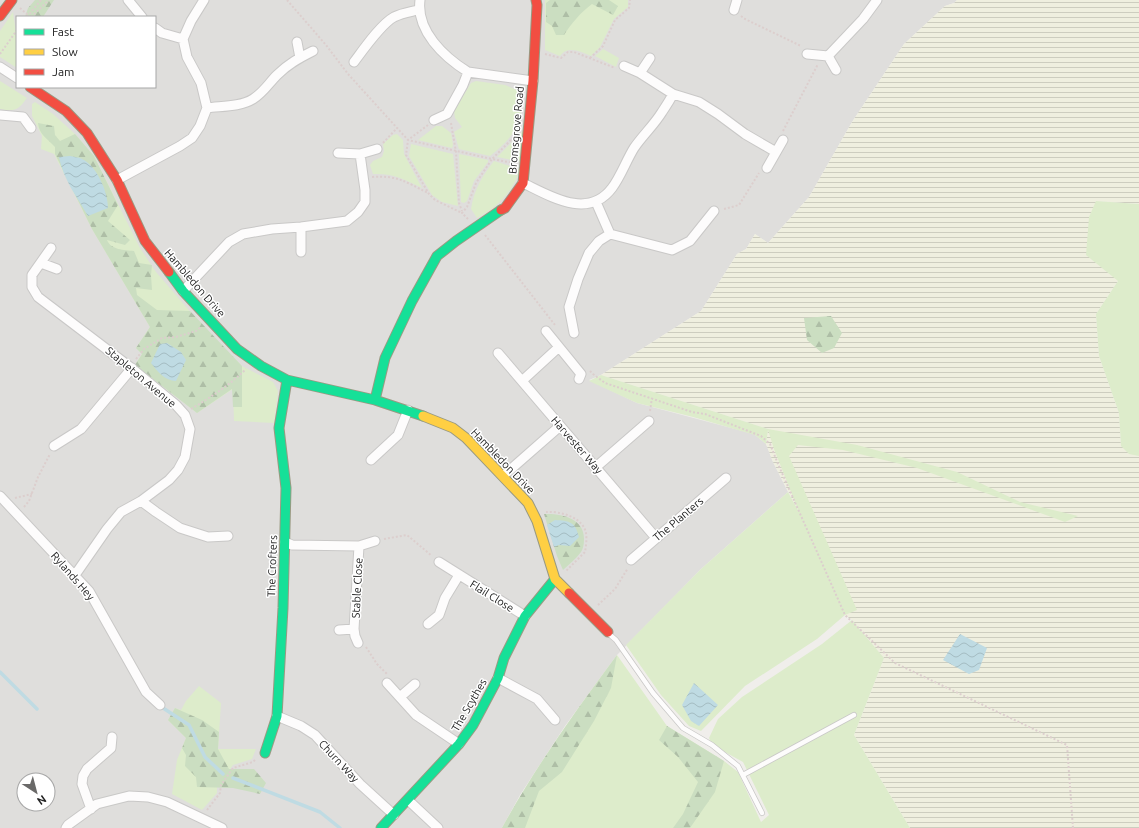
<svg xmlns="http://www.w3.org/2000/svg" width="1139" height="828" viewBox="0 0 1139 828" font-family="Ubuntu,sans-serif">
<defs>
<pattern id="farmland-rules" width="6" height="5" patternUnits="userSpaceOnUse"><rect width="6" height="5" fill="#efefdf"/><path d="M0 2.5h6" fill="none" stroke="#cdcdbf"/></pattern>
<pattern id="forest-firs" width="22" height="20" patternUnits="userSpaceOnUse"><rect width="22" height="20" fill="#cbdec1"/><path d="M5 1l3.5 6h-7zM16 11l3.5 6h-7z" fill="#aebea6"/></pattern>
<pattern id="water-waves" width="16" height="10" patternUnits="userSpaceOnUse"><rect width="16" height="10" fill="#bfdbe3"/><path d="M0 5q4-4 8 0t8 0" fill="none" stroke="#a4bcc2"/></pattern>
</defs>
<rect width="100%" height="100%" fill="#f0eeeb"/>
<!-- residential -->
<path fill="#dfdedc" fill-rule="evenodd" d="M0,0H957L954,3L945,6L904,44L852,122L809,197L768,243L755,234L746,249L737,254L701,311L601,375L589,380L637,403L754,434L766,444L773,462L788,492L701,569L617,655L565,726L520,795L502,828H0ZM17,17H155V87H17ZM24,780H48V804H24Z"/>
<!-- farmland -->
<path fill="url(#farmland-rules)" d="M957,0H1139V204L1096,201L1118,281L1096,314L1099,356L1119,413L1121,446L1139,448V828H910L854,735L884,658L852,620L845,615L802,518L773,462L766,444L768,429L601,375L701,311L737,254L746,249L755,234L768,243L809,197L852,122L904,44L945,6L954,3Z"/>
<!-- grass -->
<path fill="#ddeccb" d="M545,0H628V7L614,19L600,47L591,56C581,52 568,45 560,56L545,50Z
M13,12L17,40V68L0,57V31Z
M603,49L619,58L616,67L595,56Z
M0,81L27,98C18,110 15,112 0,109Z
M476,81L505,85L517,90C529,119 512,139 490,156L459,149L454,132L462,127L455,118L454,111L471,83Z
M35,102L53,114L75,134L94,156L140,248L156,272L200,323L242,366L273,382L278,391L274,423L234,421L233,389L197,413L135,365L142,354L136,348L150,327L92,229L54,154L41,149L42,136L32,116V104Z
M436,126H442L451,133L453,145L452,148L418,140Z
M524,130L522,162L497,157Z
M397,134L403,140L404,154L422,188C404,179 393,173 373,174L370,165L373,161L382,157L384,151L383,144L393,135Z
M411,144L453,154L458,206L442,202L432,195L409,156Z
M459,154L488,160V162L474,181L467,201L464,203L461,202Z
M494,161L520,169C513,192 498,207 477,218L471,209C474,190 482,176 494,161Z
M1096,201L1139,204V456L1129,454L1121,446L1119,413L1099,356L1096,314L1118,281L1086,255L1089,217Z
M601,375L768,429L857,445L957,472L1020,502L1078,516L1065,522L917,468L843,450L798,445L789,456L857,610L845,615L817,639L745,686L701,731L689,726L661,695L626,645L701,569L788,492L799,512L774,449L768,430L766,444L755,435L693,417L637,403L589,381Z
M852,620L884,658L854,735L910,828H502C536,766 575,712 617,655L667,726L724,761L738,772L761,822L769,815L743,762L712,745L709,738L718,719L742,697L822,644Z
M199,686L221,703L218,749H256L252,759L233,765L217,786V793L202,810L172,794L177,760L186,738L168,720L175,708L181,710L186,701Z"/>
<!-- forest -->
<path fill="url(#forest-firs)" d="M35,0H54L43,17H25L28,8Z
M550,0H609L618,6L613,15L592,4C580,13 572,23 564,35H556L552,26L546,22V3Z
M38,123L54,126L55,135L60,141L75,134L94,156L118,205L108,221L130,240L125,245L107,240C111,250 124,250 134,251L139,263L152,265L151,275L152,290L136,288L137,295L157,310L190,311L242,366V407H233L232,389L197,413L135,365L142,354L136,348L150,327L92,229L55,154V147C48,139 39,135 38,123Z
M831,316L842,333L834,348L822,353L807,340L804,318Z
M544,514C561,513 585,518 584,540C584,544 583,549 581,552C576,559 569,564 563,570L557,556Z
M617,655L611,688L594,721L562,772L539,791L525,828H502C536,766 575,712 617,655Z
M175,708L202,720L219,732L218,749L229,769H254L266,783L260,794L233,788L197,787L196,777L185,766L186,755L182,748L186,738L168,720Z
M667,726L724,761L715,792L690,828H673L683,814L698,782L678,757L659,740Z"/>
<!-- water -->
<path fill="url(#water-waves)" d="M70,156C73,157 79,157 82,159C97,166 108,192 108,208L88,216C77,197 63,179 59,157Z
M167,343L181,352L186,360L176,381C165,381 157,371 151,363L160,344Z
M555,520C569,521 575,521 579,537L570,546L559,545L554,547L547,525Z
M960,634L987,648L979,670L969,674L943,660Z
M694,683L718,705L699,726L691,721L682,705Z"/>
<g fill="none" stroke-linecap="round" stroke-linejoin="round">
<!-- stream -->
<path stroke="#bfdbe3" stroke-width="3.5" d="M0,672L37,709
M160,706L189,725L205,757L223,774
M233,778L320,812L340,828"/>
<defs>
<path id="lane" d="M609,634L616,640L653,693L683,728L712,745L738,766L762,813
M743,775L854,715"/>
<path id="street" d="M128,0L142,17
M420,0C416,31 444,57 468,72L533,81
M734,10L737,0
M155,28L162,33L183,39
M297,42L300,58
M807,54L828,56
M354,62C363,50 381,24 394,17C402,13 410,12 418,10
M624,66L640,73L673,94L699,102L718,114L745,134L776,152
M0,67L17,78
M836,70L828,56L863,19L877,0
M640,73L650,58
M207,108C221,106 240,107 253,99C263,93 269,83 277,75C288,64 299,58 313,51
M0,115L23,117L31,128
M434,120L447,114L463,85L468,72
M338,153L360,154L377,149
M767,168L783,140
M117,180L180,146L192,138L200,126L207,108L201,83L187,57L183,39L191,21L204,0
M523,183C550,196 588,220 612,188C621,176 626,161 634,148C643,135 654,125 662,112C666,106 670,100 673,94
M596,202L610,234L672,250L690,241L714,211
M51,248L32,275V287L38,297L130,367L176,405L185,415L190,429L185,457L178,470L169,480L141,501L121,512L107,529L75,575
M301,252V227
M41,263L57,269
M183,291L229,242L243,234L272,229L301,227L347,221L358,212L365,202V190L360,154
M546,331L581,374L579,379
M574,333L569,307L578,279L589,253L599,241L610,234
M498,353L656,538
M523,380L559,347
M54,446L81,429L132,368
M371,460L398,435L408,410
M596,467L649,421
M503,476L560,426
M0,496L89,591L146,692L160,705
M141,501L156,512L180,528L208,537L228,536
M285,542L292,545L359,546L375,541
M631,560L726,478
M439,562L525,616
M428,624L439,615L445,598L459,575
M339,630L354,629
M358,643L355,636L354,629L359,546
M498,678L537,699L555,720
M387,683L416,715L459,744
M400,697L415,684
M277,716L301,726L315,735L360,784L394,815
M408,800L438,828
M91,809L82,784L83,776L87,769L111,748L112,737
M66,828L68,825L97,804L129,796L148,797L167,802L222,828"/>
<path id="fast" d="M169,272L183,291L237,349L261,366L287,380L375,400L423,416
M375,400L385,358L412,301L437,256L456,241L501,210
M265,753L277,716L283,608L286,488L279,428L287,380
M381,828L459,744L473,725L498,678L504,658L525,616L555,579"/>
<path id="slow" d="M423,416L453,428L466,438L528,503L537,521L555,579L569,593"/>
<path id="jam" d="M0,16L12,0
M30,87L66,111L87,133L117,180L145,241L169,272
M501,210L505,208L523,183L533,81L537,5L536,0
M569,593L608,632"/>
</defs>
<!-- lane casing -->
<use href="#lane" stroke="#c9c8c7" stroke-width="6"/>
<!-- street casing -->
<use href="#street" stroke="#c9c8c7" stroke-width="11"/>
<!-- fast casing -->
<use href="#fast" stroke="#999a82" stroke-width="11"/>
<!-- slow casing -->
<use href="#slow" stroke="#999a82" stroke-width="11"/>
<!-- jam casing -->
<use href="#jam" stroke="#999a82" stroke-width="11"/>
<!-- path -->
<path stroke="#dccecd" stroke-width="2" stroke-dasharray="2 2" stroke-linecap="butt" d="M287,0L326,45L348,74L408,140L406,155L429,194L435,200L462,213
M20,8L28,15
M741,16L745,19L801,46
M27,17L41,0
M31,17L49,0
M0,54L17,30
M545,54L561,58L568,52H574L615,68
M590,58L603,46L615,20L629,8L630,0
M451,123L456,152L459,203L462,211
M428,125L408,140L492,159L515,136
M783,131L818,64
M383,143L397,128
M372,177C397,175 406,182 428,193
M724,209L739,205L759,173
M468,219L462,213L467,207L476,183L492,159L513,163
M485,235L555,325
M136,359L144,349L162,338L176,337L196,331L201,327
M590,371L593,374L605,383L692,412L705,414L761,436L770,444L778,464L845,615L895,663L1067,745L1073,828
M191,409C211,397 230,385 246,369
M650,411L652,398
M15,498L32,494
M24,507L29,501L38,477L50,454
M546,512C560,511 583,517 586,533C587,539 586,546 585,552L565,572
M384,539L407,535L432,556
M598,605L615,589L628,568
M366,647L377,664L387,674
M207,810L220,793L221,785L233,768L253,762L256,759"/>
<!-- lane -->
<use href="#lane" stroke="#fdfcfc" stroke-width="4.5"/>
<!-- street -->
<use href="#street" stroke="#fdfcfc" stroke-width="9"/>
<!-- fast -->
<use href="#fast" stroke="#16e098" stroke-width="9"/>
<!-- slow -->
<use href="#slow" stroke="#ffcf43" stroke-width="9"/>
<!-- jam -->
<use href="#jam" stroke="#f24e42" stroke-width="9"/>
</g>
<g text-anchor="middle" stroke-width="3" stroke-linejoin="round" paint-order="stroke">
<!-- street labels -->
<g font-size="11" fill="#222" stroke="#fff">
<text transform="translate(516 130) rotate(-85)" y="4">Bromsgrove Road</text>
<text transform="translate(195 283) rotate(49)" y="4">Hambledon Drive</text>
<text transform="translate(141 377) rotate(40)" y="4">Stapleton Avenue</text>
<text transform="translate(577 445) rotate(49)" y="4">Harvester Way</text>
<text transform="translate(503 461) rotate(46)" y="4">Hambledon Drive</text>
<text transform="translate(678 519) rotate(-40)" y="4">The Planters</text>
<text transform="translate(272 566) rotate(-88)" y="4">The Crofters</text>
<text transform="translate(73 576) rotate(49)" y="4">Rylands Hey</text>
<text transform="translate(357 588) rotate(-87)" y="4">Stable Close</text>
<text transform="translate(492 596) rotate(32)" y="4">Flail Close</text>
<text transform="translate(469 705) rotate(-60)" y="4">The Scythes</text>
<text transform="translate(339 761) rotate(47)" y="4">Churn Way</text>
</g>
</g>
<!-- legend -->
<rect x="16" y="16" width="140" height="72" fill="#ffffff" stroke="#a7a7a7"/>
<rect x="24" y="29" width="20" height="6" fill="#16e098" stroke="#a7a7a7"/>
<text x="52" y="36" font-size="12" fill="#222222">Fast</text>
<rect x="24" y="49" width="20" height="6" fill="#ffcf43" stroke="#a7a7a7"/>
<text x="52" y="56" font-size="12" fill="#222222">Slow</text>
<rect x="24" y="69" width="20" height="6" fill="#f24e42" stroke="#a7a7a7"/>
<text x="52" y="76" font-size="12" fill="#222222">Jam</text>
<!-- north arrow -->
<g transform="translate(36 792) rotate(144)"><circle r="19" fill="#ffffff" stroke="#a7a7a7"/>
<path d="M0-3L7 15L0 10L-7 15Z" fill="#6a6968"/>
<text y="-6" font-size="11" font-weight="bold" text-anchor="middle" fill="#222222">N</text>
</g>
</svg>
